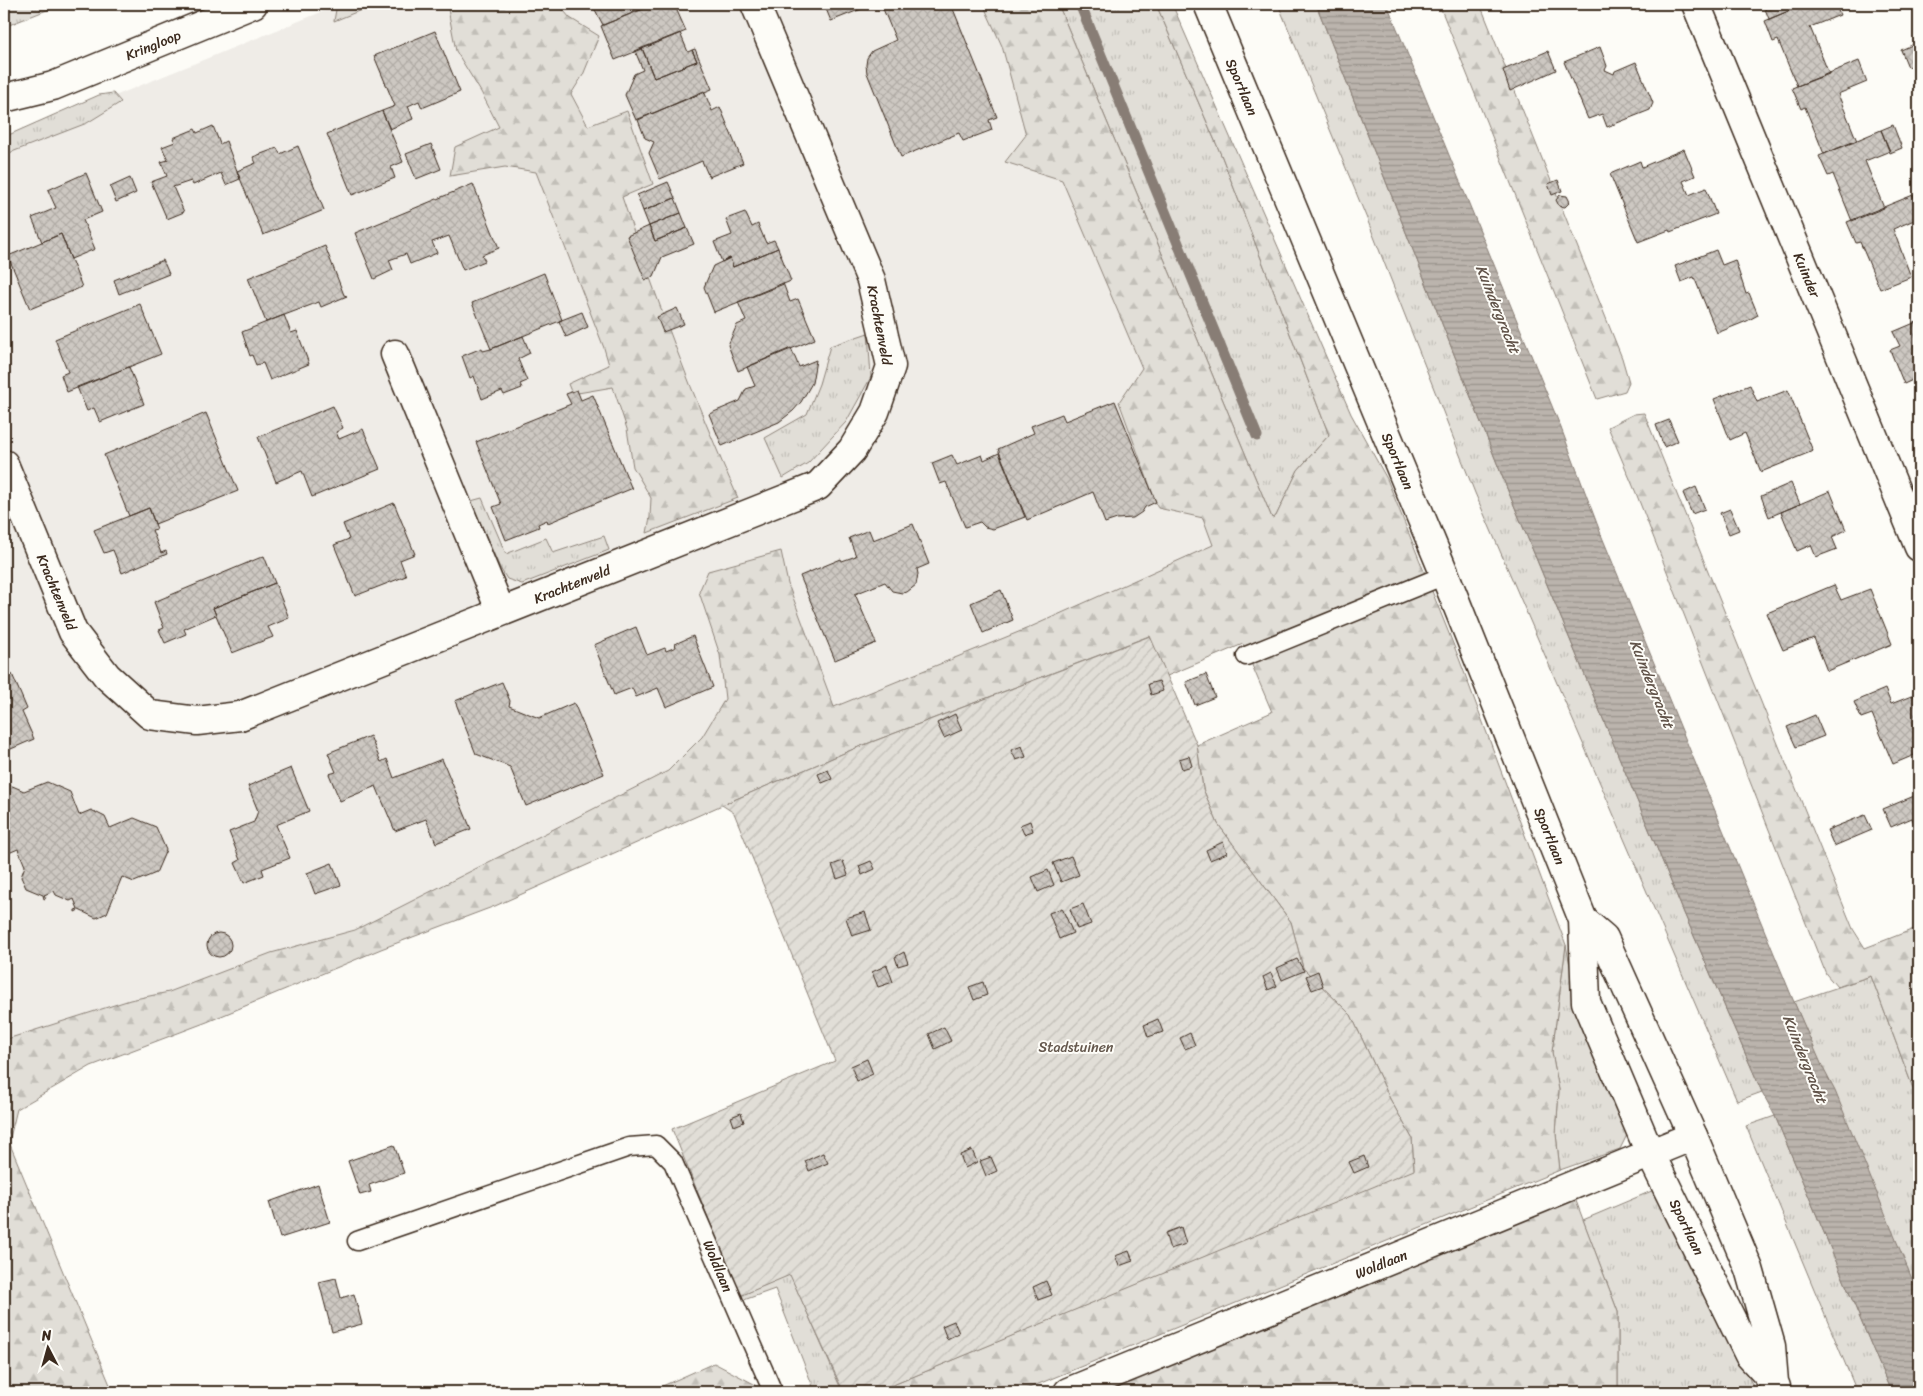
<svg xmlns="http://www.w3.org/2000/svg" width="1923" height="1396" viewBox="0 0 1923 1396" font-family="Sriracha,sans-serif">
<defs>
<pattern id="grass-tufts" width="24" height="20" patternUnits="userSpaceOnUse" patternTransform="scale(1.25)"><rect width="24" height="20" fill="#e1ded7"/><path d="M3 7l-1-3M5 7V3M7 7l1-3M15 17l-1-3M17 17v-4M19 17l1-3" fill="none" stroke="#c2bfb8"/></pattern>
<pattern id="forest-firs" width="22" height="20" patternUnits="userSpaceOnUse" patternTransform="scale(1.25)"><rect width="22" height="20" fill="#e1ded7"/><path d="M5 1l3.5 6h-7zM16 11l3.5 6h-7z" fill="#c2bfb8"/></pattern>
<pattern id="garden-furrows" width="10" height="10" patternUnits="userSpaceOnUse" patternTransform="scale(1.25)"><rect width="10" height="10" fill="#e1ded7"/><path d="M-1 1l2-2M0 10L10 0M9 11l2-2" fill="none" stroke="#c2bfb8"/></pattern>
<pattern id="water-rules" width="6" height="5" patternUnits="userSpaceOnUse" patternTransform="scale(1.25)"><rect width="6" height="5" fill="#bbb4ad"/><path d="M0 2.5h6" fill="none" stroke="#99938c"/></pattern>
<pattern id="building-cross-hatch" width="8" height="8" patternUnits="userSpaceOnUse" patternTransform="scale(1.25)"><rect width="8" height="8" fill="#cdc8c2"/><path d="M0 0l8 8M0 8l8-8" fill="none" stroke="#b1aca6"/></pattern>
</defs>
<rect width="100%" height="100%" fill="#fdfcf7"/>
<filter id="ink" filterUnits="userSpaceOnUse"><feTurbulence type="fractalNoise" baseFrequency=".02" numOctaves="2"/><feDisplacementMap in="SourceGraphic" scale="10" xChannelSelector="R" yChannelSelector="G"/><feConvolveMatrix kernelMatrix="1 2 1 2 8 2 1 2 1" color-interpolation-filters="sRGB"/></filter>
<g filter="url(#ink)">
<!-- built -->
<path fill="#efece7" d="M341,4H1027L1255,567L449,893L17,1061L4,1028V141Z"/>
<!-- grass -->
<path fill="url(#grass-tufts)" stroke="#8e847a" d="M4,4H62L4,27Z
M337,4H376L334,21Z
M1058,4H1156L1222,157L1329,435L1298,470L1276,516L1272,518Z
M1278,4H1316L1506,486L1684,913L1762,1092L1737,1101L1475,493L1367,219Z
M113,93L121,102L87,123L4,155V137L99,95Z
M868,333L871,377L846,422L808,463L783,478L765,438L807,414L819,384L830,346Z
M482,498L506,554L546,538L553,553L604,536L609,550L522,584L507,579L500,568L471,501Z
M1566,945L1581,1023L1629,1131L1620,1149L1560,1170L1556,1134L1559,1090L1552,1052Z
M1871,976L1919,1104V1301L1794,1002Z
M1775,1116L1891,1392H1857L1746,1126Z
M1654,1190L1756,1392H1618V1312L1583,1220Z
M790,1274L842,1391L850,1392H815L775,1289L741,1301L740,1296Z"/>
<!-- forest -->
<path fill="url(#forest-firs)" stroke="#8e847a" d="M447,4H558L570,18L599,36L583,75L571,94L588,126L627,111L653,184L622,197C656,299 694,400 738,498L647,533L650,517L651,498L633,467L627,429L613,387L572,394L568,384L609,365L604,348L536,172L505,167L450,176L455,147L499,127L481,92L456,51Z
M983,4H1058L1272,518L1276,516L1298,470L1329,435L1222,157L1156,4H1172L1351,414L1387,479L1460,661L1566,945L1552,1052L1559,1090L1556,1134L1560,1170L1019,1392H876L1414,1169L1412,1138L1390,1099L1351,1015L1303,968L1291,922L1218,824L1203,789L1197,745L1272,712L1243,644L1167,676L1149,636L856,748L722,805L495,906L381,949L207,1022L91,1066L17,1109L9,1142L113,1392H4V1040L130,1000L169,992L271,953L355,930L668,771L702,737L725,699L720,655L699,592L708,571L781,551L788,584L834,707L1026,629L1213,545L1203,518L1158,508L1119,402L1142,368L1062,180L1005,162L1026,135L1002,46Z
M1439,4H1480L1622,358L1629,382L1625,391L1597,399Z
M1644,413L1853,929L1865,948L1919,927V1104L1871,976L1837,987L1826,974L1636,493L1608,427L1634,414Z
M1573,1193L1618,1312V1392H1094Z
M714,1363L754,1384L757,1392H649Z"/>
<!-- garden -->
<path fill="url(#garden-furrows)" stroke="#8e847a" d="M1150,636L1197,745L1203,789L1218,824L1291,922L1303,968L1351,1015L1390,1099L1412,1138L1414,1170L876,1392L843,1391L790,1275L740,1296L672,1129L835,1061L734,813L722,805L856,748Z"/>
<!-- water -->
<path fill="url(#water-rules)" stroke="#887d74" d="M1316,4H1387L1561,428L1602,537L1794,1002L1823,1068L1835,1091L1919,1296V1392H1891L1775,1116L1762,1092L1684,913L1506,486Z"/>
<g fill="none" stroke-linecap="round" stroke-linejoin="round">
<!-- stream -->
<path stroke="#887d74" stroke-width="11" d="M1080,4L1257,436"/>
</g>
<!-- building -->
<path fill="url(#building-cross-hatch)" stroke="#3b2a1e" d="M592,4H649L650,6L603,25Z
M655,4H674L686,31L615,60L601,26Z
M824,4H874L831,21Z
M881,4H951L997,117L989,120L992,130L963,141L959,133L901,157L867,73L866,65L867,58L872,51L896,40Z
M1763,4H1801V6L1769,19Z
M1805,4H1835L1840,15L1810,27L1829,74L1797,86L1778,40L1773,42L1765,21Z
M435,31L460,92L422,108L419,101L408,106L413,119L390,129L382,111L395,106L374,56Z
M680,33L688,52L692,50L697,61L654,78L642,48Z
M1919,42V63L1908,67L1901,50Z
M1600,47L1607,66L1605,70L1614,74L1615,71L1636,62L1653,103L1650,110L1607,127L1602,114L1588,119L1564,62Z
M642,48L654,78L697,61L692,50L695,49L712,89L636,120L625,95L634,74L643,70L635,51Z
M1548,51L1556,70L1510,91L1503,70Z
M1859,61L1867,82L1838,94L1857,141L1824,154L1805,107L1801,109L1792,88Z
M704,91L712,111L720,107L743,163L709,177L702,161L660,179L649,153L654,142L645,138L638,120Z
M382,111L403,162L391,167L395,178L352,195L327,134Z
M1893,125L1902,148L1890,153L1881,130Z
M213,126L220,144L226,141L240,179L226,185L221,173L193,185L191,181L173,187L184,212L167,219L151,182L167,176L161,162L168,160L162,147L175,142L173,138L195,129L197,133Z
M1881,130L1890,151L1865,161L1884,208L1852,221L1833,174L1828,176L1819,156Z
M431,144L441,169L416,179L406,154Z
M298,146L324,210L263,235L237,171L256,163L253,157L277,148L280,154Z
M1684,149L1695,176L1683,181L1689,195L1706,188L1716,214L1670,232L1669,230L1638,242L1610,174L1640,161L1642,167Z
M86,173L102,212L83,220L95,249L71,259L61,234L42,242L32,218L56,208L48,190Z
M130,178L136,193L116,202L110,187Z
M1558,180L1562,191L1552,195L1548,184Z
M668,182L675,198L643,211L637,195Z
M473,184L499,248L482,255L485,261L463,270L449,236L432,242L437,253L410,264L406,254L389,260L393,270L374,279L355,233Z
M1560,195L1567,196L1570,202L1565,207L1559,206L1556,200Z
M1913,195L1919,210V218L1893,229L1911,277L1880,289L1860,242L1856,243L1847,222Z
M675,198L681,213L649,226L643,211Z
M745,212L752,227L758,224L766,243L774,240L778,248L733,267L730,258L722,262L714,242L732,235L726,219Z
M681,213L687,228L655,241L649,226Z
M649,226L655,241L687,228L694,244L662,257L654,276L645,280L627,236Z
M61,234L82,287L30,309L8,256Z
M325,246L344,295L347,296L321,307L319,302L266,322L248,278Z
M778,248L791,281L714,312L704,287L713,266L730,258L733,267Z
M1716,250L1722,265L1735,260L1746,294L1749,293L1758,315L1747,321L1717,333L1694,277L1681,282L1675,266Z
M163,260L169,274L119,294L114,280Z
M544,273L562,320L491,349L472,303Z
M783,283L790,302L798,299L815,339L738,371L728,345L737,325L746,321L738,302Z
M140,304L161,354L67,392L61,375L68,372L55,339Z
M677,308L684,324L663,332L657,317Z
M582,312L588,327L566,337L559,321Z
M284,315L291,333L297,331L309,364L270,380L263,363L256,365L252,355L250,356L242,332Z
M1919,321V377L1904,384L1890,350L1900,346L1893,332Z
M523,336L530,353L518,359L527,381L520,384L522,388L504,395L502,391L482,399L474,376L470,378L462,356L482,348L483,351L491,349Z
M791,348L799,367L816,360L812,383L801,402L793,411L779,422L722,446L709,414L740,401L746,389L755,386L747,367Z
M129,367L144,404L100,422L94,408L87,411L77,387Z
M1750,385L1757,402L1788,390L1813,451L1761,472L1745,433L1730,440L1714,399Z
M577,390L581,400L593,395L631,487L633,488L548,523L547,520L538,524L539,527L506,540L493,507L501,504L476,442L571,404L566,394Z
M1115,401L1156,502L1145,507L1142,512L1133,518L1117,519L1105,523L1093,492L1027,520L998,449L1034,433L1031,426L1062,414L1065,421Z
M333,406L343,428L336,432L339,439L363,429L380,469L312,497L302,471L276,482L258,437Z
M206,413L238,491L155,524L149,508L129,516L104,455Z
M1669,420L1678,441L1664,447L1656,425Z
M999,453L1025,517L993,529L985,527L980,522L965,527L946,482L940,484L932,463L952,455L957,465L982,455L984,460Z
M1791,483L1800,504L1769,517L1761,496Z
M1696,487L1705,509L1692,514L1683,493Z
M1830,491L1846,530L1832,537L1837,549L1816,557L1811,545L1797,551L1781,512Z
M394,503L415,554L400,560L406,576L355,596L334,545L349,539L343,524Z
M149,508L157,529L152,530L161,553L166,551L167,554L122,573L113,550L104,553L94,530Z
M1730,509L1739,530L1729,534L1720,513Z
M913,524L929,564L917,569L918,574L916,585L907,592L902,593L892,591L885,582L855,594L876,643L835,660L800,576L841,559L842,561L856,556L849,538L869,530L873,540Z
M264,556L275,583L213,608L216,615L184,629L186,634L165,643L159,630L164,628L154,602Z
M275,583L289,618L268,627L273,637L232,653L213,608Z
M1834,585L1841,600L1870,589L1892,644L1827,671L1814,638L1783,650L1767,613Z
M1001,590L1013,620L983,633L971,603Z
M636,627L647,655L665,648L666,651L676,647L675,644L693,636L713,687L666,707L658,688L636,697L632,688L614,695L594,645Z
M12,674L27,709L22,712L34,739L4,752V677Z
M1206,674L1215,697L1195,705L1186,682Z
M1159,681L1163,691L1151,695L1148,684Z
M502,682L510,701L509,706L539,718L574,703L604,774L526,806L510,767L476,754L455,701Z
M1885,689L1891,704L1914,695L1919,709V753L1893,764L1872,714L1861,718L1854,702Z
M955,714L962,730L944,738L937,723Z
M1815,715L1824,736L1796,747L1787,727Z
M370,736L381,762L387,759L394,778L442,759L471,829L436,843L426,819L395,831L376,786L340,801L329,774L336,772L328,753Z
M1022,746L1026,757L1016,760L1011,750Z
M1189,756L1192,766L1182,769L1179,759Z
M291,768L309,811L276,825L290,858L262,869L264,875L244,883L235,863L240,860L229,832L254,822L258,811L248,786Z
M828,770L832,779L822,783L818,774Z
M47,782L70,792L79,815L91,810L105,817L110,828L134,818L156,827L166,850L156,873L134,882L122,877L107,913L96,918L79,910L75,912V910L78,909L74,899L70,901L56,895L54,891L44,895L46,898L44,899L43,895L26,888L21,877L25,866L18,849L4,855V787L10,785L24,791Z
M1919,794V837L1912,818L1891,827L1883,809Z
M1865,815L1872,830L1834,846L1827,830Z
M1030,821L1033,831L1024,834L1020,825Z
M1223,842L1227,853L1210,860L1206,850Z
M1071,856L1079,875L1061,882L1053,863Z
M843,861L848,875L837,879L832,865Z
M871,861L875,869L862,875L859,866Z
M332,863L341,885L315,894L307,873Z
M1048,870L1054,885L1038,892L1032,877Z
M1083,904L1091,924L1077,929L1070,909Z
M1062,908L1073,933L1059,939L1049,913Z
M865,912L871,930L852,936L846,918Z
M207 945a12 12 0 1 1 24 0a12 12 0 1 1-24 0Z
M904,952L908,963L898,966L895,957Z
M1297,959L1304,971L1282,980L1277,968Z
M887,965L893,982L878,987L872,972Z
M1318,971L1323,986L1312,990L1306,976Z
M1271,973L1277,986L1268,990L1263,977Z
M983,982L987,995L974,1000L969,987Z
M1158,1019L1163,1032L1148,1037L1144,1025Z
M944,1027L951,1041L935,1049L929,1034Z
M1190,1033L1195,1045L1185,1049L1180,1038Z
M867,1059L873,1074L857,1081L851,1066Z
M741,1113L744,1122L734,1126L731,1117Z
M394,1145L404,1173L369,1185L371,1192L360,1195L348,1161Z
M972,1150L977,1162L965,1168L960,1155Z
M823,1153L828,1163L809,1171L805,1161Z
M1364,1156L1368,1167L1354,1173L1349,1162Z
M991,1157L997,1171L986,1176L980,1161Z
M318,1184L330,1222L280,1238L269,1202Z
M1181,1227L1186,1244L1170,1249L1165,1233Z
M1129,1251L1133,1261L1119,1266L1115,1256Z
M336,1278L341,1298L354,1294L362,1324L332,1332L319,1282Z
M1046,1281L1052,1295L1038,1300L1033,1287Z
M954,1321L959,1333L947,1339L942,1326Z"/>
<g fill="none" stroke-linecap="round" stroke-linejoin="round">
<defs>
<path id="lane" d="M1246,656L1445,575
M357,1241L629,1147L656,1145L673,1162L773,1392"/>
<path id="street" d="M1696,4L1919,547
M395,354L501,612
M4,464L73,632L107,676L150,715L197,721L240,716L818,486L852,450L875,412L891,366L871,280L755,4
M1068,1392L1693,1136"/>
<path id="secondary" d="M1208,4L1445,575L1583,920L1586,1002L1650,1153L1749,1355L1774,1382
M4,98L53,86L253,4
M1583,920L1604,938L1693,1136L1749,1269L1771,1346L1774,1382L1776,1387"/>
</defs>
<!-- lane casing -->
<use href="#lane" stroke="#3b2a1e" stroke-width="21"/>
<!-- street casing -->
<use href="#street" stroke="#3b2a1e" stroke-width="31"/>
<!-- secondary casing -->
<use href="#secondary" stroke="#3b2a1e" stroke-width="31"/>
<!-- lane -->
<use href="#lane" stroke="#fdfcf7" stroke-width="18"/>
<!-- street -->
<use href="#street" stroke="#fdfcf7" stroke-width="28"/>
<!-- secondary -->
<use href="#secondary" stroke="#fdfcf7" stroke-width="28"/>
</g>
</g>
<g text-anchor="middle" stroke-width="4" stroke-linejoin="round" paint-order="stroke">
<!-- street labels -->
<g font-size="14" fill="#3b2a1e" stroke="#fdfcf7">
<text transform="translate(153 45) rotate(-22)" y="5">Kringloop</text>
<text transform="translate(1242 87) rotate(67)" y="5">Sportlaan</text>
<text transform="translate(1807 275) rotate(67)" y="5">Kuinder</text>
<text transform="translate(880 325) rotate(79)" y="5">Krachtenveld</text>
<text transform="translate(1398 461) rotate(67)" y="5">Sportlaan</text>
<text transform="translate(572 584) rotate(-22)" y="5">Krachtenveld</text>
<text transform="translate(57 592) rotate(67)" y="5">Krachtenveld</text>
<text transform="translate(1550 836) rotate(68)" y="5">Sportlaan</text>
<text transform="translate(1687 1227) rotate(64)" y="5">Sportlaan</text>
<text transform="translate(1381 1264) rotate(-22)" y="5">Woldlaan</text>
<text transform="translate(718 1266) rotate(67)" y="5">Woldlaan</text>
</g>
<!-- park labels -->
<g font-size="14" fill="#64574c" stroke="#fdfcf7">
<text x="1076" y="1052">Stadstuinen</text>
</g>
<!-- water labels -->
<g font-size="15" font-style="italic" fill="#615349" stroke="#fdfcf7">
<text transform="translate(1498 309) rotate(68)" y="5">Kuindergracht</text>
<text transform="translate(1652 684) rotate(68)" y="5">Kuindergracht</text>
<text transform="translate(1805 1059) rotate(68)" y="5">Kuindergracht</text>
</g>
</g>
<!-- margin -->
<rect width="1923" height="1396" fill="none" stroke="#fdfcf7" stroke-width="20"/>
<rect x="10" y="10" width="1903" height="1376" fill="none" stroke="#3b2a1e" stroke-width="2" filter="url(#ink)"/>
<!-- north arrow -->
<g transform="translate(48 1348) rotate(354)" stroke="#fdfcf7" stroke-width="4" paint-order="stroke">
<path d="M0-4L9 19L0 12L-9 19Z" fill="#3b2a1e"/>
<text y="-8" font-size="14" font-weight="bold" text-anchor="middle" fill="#3b2a1e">N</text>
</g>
</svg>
